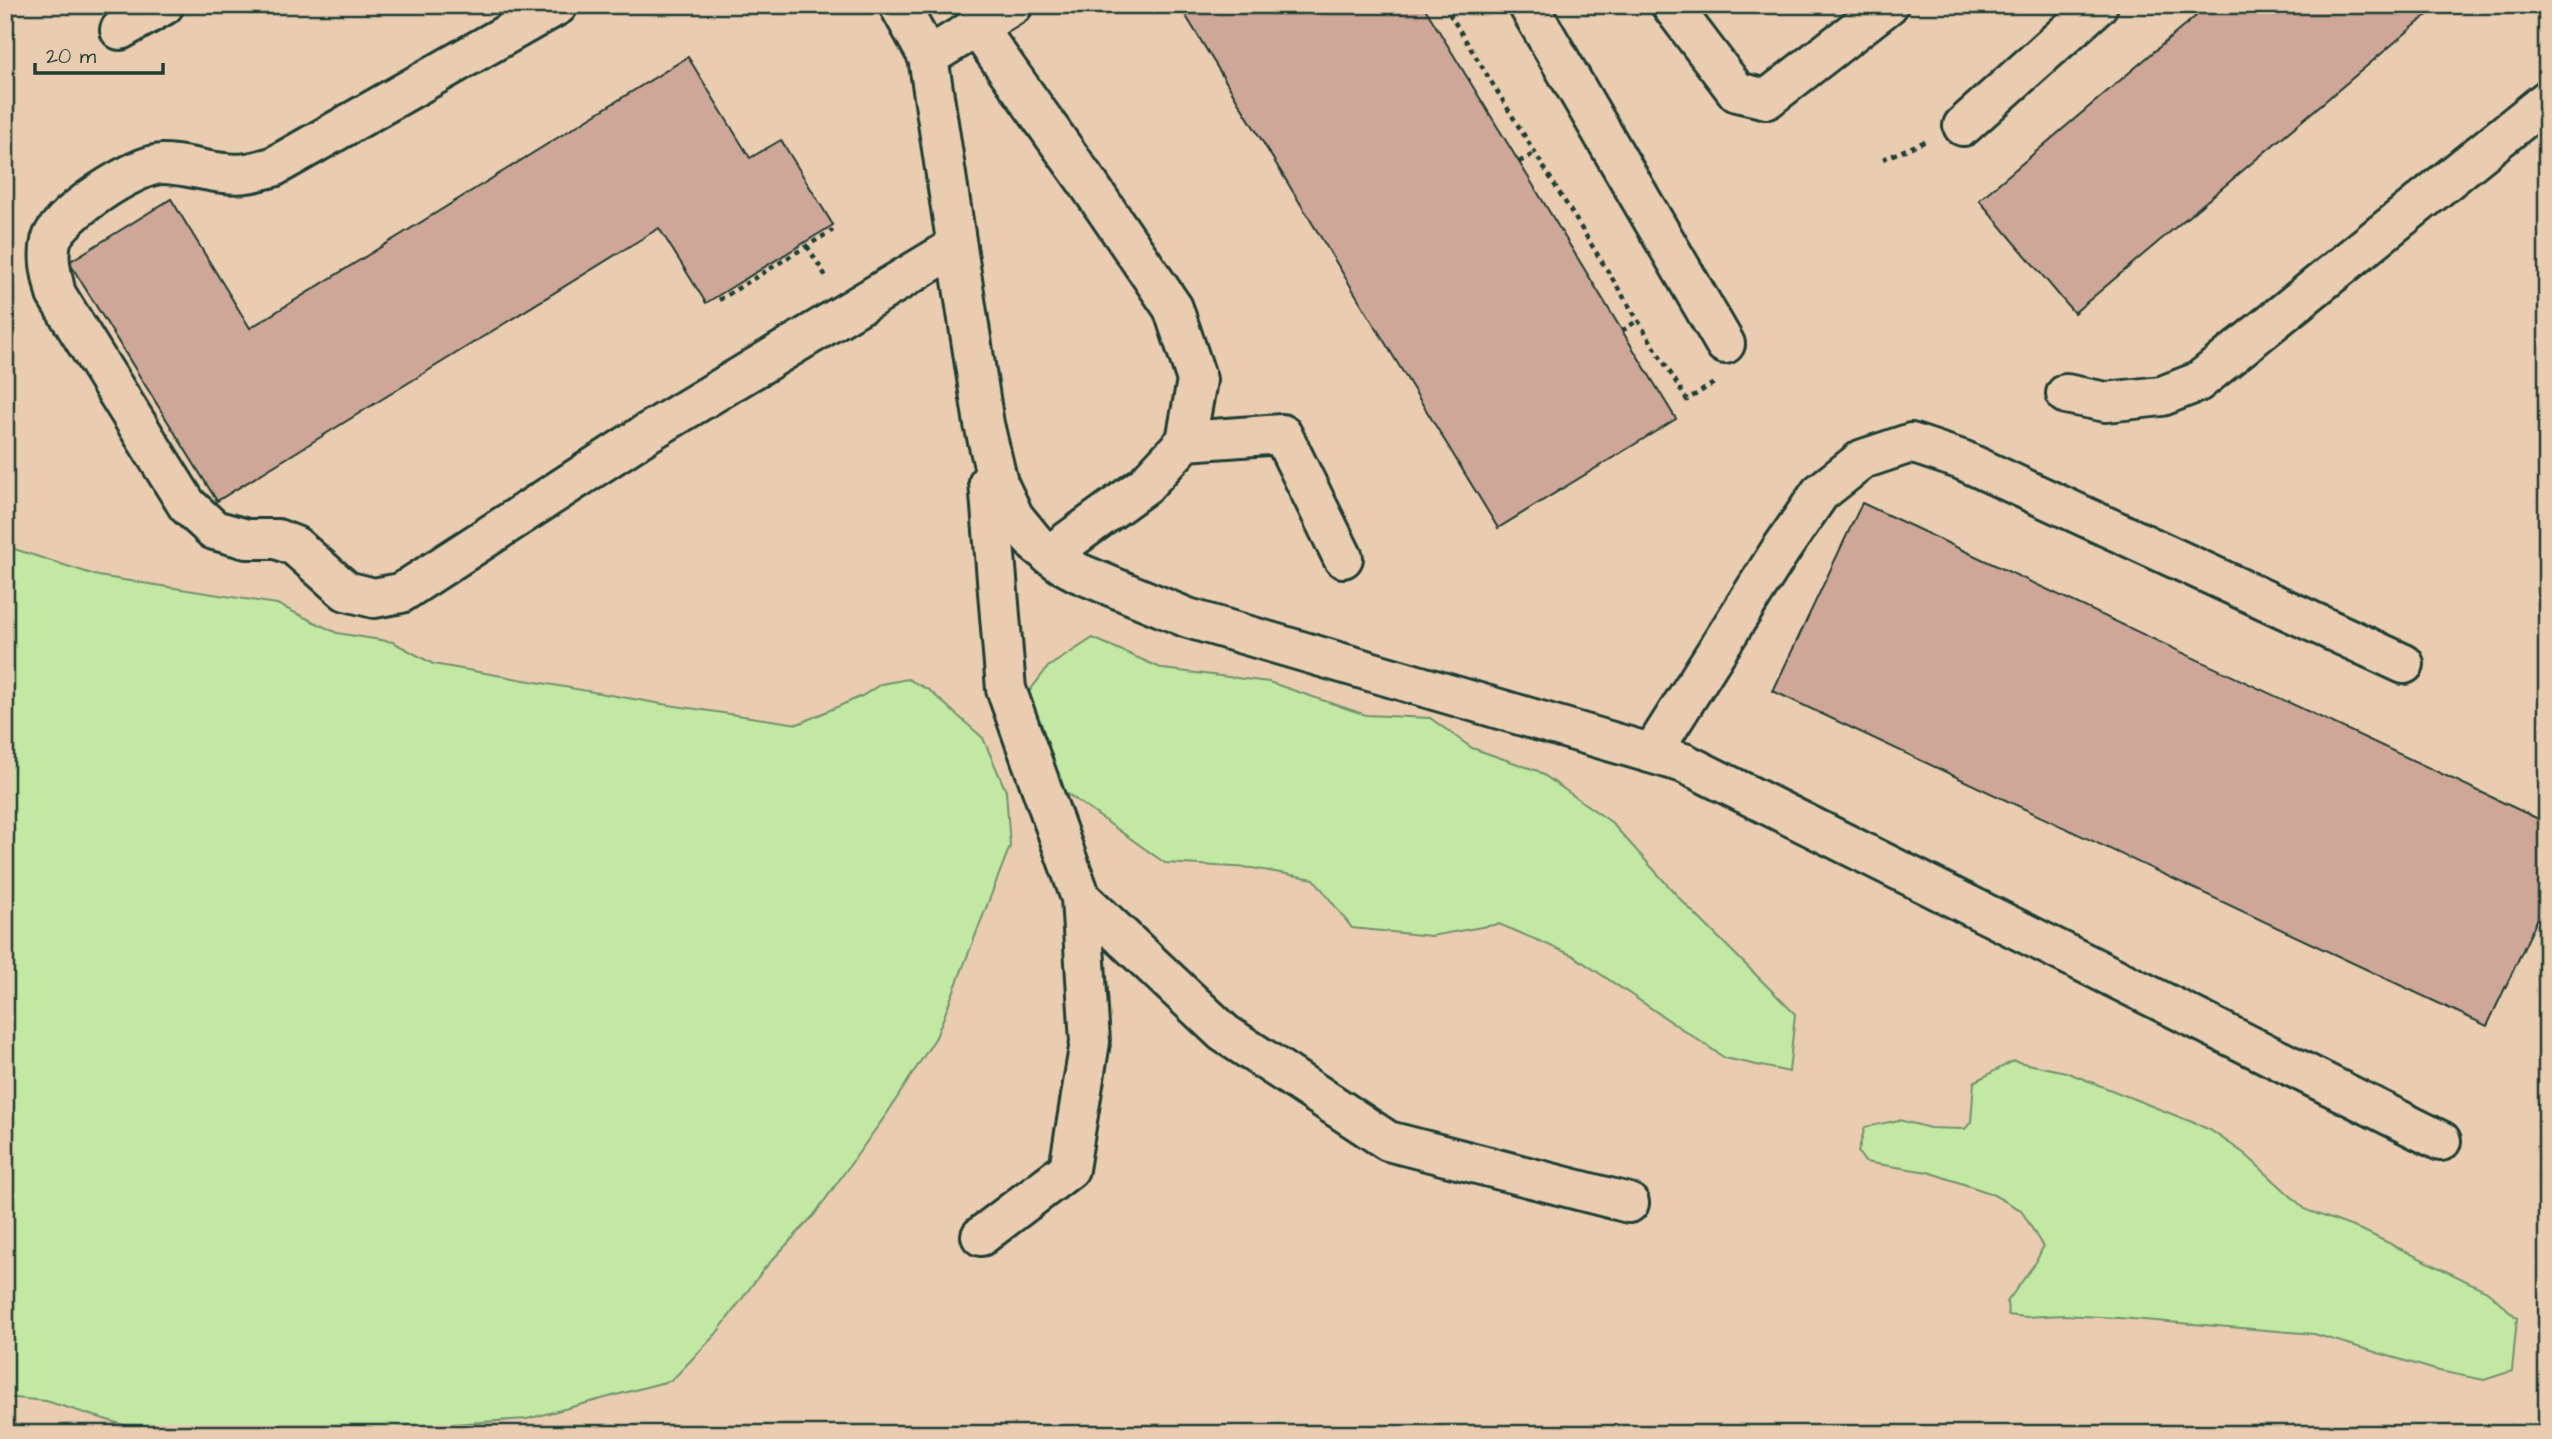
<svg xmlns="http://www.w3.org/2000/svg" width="2552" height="1439" viewBox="0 0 2552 1439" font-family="'Architects Daughter',sans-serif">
<rect width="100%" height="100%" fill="#eacdb1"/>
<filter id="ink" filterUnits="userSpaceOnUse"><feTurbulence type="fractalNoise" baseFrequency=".0143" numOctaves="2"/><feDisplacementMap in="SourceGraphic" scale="14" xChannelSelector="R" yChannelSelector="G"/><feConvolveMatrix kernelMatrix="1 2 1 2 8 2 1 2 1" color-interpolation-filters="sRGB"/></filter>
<g filter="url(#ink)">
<!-- green -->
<path fill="#c2e8a3" stroke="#70926c" stroke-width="2" d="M5,546L98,576L277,604L337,633L393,642L433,664L662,704L798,724L862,696L881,684L908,679L929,690L983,738L1006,791L1010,846L936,1037L888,1112L814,1215L764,1269L716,1334L672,1380L527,1419L368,1430L130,1427L46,1401L5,1397Z
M1093,638L1163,669L1269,682L1366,715L1430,718L1472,748L1538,771L1611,822L1682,901L1795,1014L1789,1072L1725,1058L1572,955L1499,924L1431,936L1352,928L1314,879L1252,868L1165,863L1058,787L1022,701L1048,667Z
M2013,1061L2066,1072L2192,1122L2210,1130L2245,1154L2306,1210L2364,1231L2487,1291L2517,1318L2512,1371L2484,1380L2439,1371L2314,1334L2119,1318L2064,1315L2026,1317L2008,1315L2007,1302L2036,1262L2043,1247L2021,1210L1990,1193L1928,1172L1865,1162L1858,1152L1865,1127L1899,1120L1930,1128L1965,1129L1971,1122L1974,1082Z"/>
<!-- building -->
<path fill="#cfa798" stroke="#1f3d34" stroke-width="2" d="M1204,5H1423L1676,419L1498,528L1186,16Z
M2209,5H2439L2074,313L1979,200Z
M688,57L750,158L781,140L833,225L706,303L659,228L217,501L69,262L171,199L250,328Z
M1862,503L2547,823V899L2487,1026L1773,691Z"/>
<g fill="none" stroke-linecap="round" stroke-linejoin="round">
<defs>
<path id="minor" d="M558,5L273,167C264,169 255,172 247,173C219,177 190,164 162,164C136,164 58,215 51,241C47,259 52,276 56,294L187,505L214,530L247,539H277L295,546L346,591L374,598L401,593L647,433L957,246
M899,5L928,57L1013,5
M1528,5L1725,344
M1671,5L1737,92L1767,99L1888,5
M977,27L1087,182L1173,308L1197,380L1186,441L1145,485L1049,555
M120,30L164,5
M928,57L984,424L998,483L1014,517L1036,544L1062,564L1079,573L1188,618L1684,763L2441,1141
M1963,126L2098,5
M2066,394L2106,402L2162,396L2198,382L2547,100
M1186,441L1282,434L1343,558
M989,482L1006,689L1081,898L1224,1033L1388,1141L1629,1203
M1652,753L1780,551L1820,493L1863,459L1911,443L1962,460L2404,664
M981,1236L1069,1169L1090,1042L1081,898"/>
</defs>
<!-- minor casing -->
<use href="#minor" stroke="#1f3d34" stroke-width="44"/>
<!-- path -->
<path stroke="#1f3d34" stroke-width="4.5" stroke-dasharray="5 5" stroke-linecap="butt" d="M1444,5L1687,400L1714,383
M1883,159L1926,141
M1519,162L1535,153
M807,246L827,278
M719,300L833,230
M1622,331L1638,320"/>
<!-- minor -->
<use href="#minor" stroke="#eacdb1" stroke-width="38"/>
</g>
</g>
<!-- margin -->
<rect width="2552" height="1439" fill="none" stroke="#eacdb1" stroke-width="28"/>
<rect x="14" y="14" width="2524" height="1411" fill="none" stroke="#1f3d34" stroke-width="2.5" filter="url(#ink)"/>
<!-- scale -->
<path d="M35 63v10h128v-10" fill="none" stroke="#1f3d34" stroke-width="3.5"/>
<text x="46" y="63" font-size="21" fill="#1f3d34" stroke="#eacdb1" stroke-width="5" paint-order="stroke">20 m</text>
</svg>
